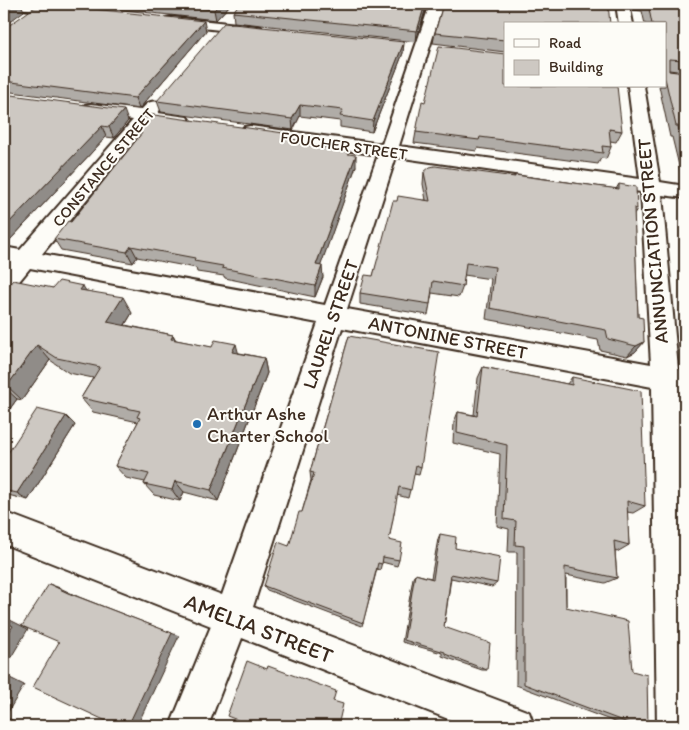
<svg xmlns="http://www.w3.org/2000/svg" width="689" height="730" viewBox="0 0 689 730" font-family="Itim,sans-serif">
<rect width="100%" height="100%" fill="#fdfcf7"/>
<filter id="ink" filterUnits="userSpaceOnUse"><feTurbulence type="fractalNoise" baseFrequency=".02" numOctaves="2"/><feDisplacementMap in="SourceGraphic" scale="10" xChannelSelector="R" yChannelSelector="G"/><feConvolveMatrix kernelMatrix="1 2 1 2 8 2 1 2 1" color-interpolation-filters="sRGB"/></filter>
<g filter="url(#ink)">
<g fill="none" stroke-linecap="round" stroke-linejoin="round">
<defs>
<path id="minor" d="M7,4C20,3 69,1 77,10L70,14L14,8Z
M430,4H443L399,146L640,179L628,86H644L660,182L685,186V198L662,195L678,369L685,371V393L679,392L685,509V726H657L652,387L342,328L253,607L529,712L534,726H466L242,638L208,726H170L211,626L4,544V512L222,595L318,323L30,268L12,290L4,293V269L8,264L4,263V247L20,250L133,120L85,113L82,109L85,105L91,104L141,110C147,103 150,100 160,102L162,106L158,113L187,117L190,121L187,125L181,126L150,122L42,254L325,305L378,155L250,136L244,135L241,131L244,127L250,126L382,144ZM396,157L641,192L651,364L347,309Z
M616,4H629L633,24H619Z
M171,17L256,26L261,27L263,30L261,33L256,34L166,24L164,21L166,18Z"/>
</defs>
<!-- minor casing -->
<use href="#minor" stroke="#3b2a1e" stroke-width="4"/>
<!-- minor -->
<use href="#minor" fill="#fdfcf7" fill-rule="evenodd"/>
</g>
<!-- wall -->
<path fill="#b0aca7" stroke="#3b2a1e" d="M68,4H231L216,20Z
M427,4L416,42L234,22L233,12Z
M443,4H617L615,9H609L505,24V52L433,43L435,33Z
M630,4H685V72L669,70V71L685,73V181V178H682L672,137H670L659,86H665V24H645L642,11L632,10Z
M4,29L206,31L139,109L4,91Z
M404,42L403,53L372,132L340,127V121L300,116L293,130L161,112L157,101Z
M4,94L128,121L114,138L106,137L10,240L4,239Z
M425,102L622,131L616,142L610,141L611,147L606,159L601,158L598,164L477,148V151L414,143L416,132Z
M132,131L284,133L285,138L298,143L348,154L356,166L320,266L323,277L315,297L225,278L224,276L197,272L196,268L137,257L133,263L61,250L54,239L71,222L136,140Z
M424,172L514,177L515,175L616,189L619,184L637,209L634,214L638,317L644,342L635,352L627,356L600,350L598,340L486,319L491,279L464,275L463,286L459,297L432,293L428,315L360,304V293L373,276L397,201L426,200L423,184Z
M685,226V238L683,229Z
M53,288L87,291L132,313L125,325L173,335L176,340L264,358L267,373L218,501L184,492L180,501L154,495L144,484L145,482L126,478L115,466L138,422L93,412L81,398L93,378L69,373L50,360L22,400L17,399L4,417V290Z
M349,336L421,467L419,475L414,474L408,498L397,495L389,540L399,560L397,566L382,562L380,570L377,569L362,626L267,590L264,586L289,546L302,512L311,480L310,472Z
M483,367L567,384L572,377L645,506L633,513L627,512L629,545L617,552L615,551L617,578L605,583L566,575V607L632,671L648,726H626L516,685L517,552H508L509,529L497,526L500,454L453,443L454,422L458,412L474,415L478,378Z
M75,425L28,500L4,494V459Z
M440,534L455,548L497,583L492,587L451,578L444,627L487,670H482L442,656V653L402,642L413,578L415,574L431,578L438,539Z"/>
<!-- shaded-wall -->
<path fill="#908c88" stroke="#3b2a1e" d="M15,4H21L24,11L4,26V12Z
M220,4H231L216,20L214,10Z
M425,4H427L416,42L417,31Z
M204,21L206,31L139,109L135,98Z
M404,42L403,53L372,132L373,121Z
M300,105V116L293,130L292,119Z
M124,110L128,121L114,138L109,127Z
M102,126L106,137L10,240L4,231V228Z
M356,155V166L317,276L316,265Z
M131,246L137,257L133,263L127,252Z
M322,266L323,277L315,297V286Z
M83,286L93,302L80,290Z
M123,297L132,313L117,338L107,322Z
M173,335L180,350L171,339Z
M644,342L635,352L627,356L636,346Z
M236,344L240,359L232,352Z
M37,345L50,360L22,400L7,386Z
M264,358L267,373L218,501L211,490Z
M4,387L17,399L4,417Z
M66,416L75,425L28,500L17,493Z
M175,481L184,492L180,501L172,490Z
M49,584L60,588L79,597L179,636L137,726H128L68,593Z
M4,617L28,629L4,669Z
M4,675L24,685L5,717L25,726H4Z"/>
<!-- building -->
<path fill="#cdc8c2" stroke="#3b2a1e" d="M4,4H15L4,12Z
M39,4H47L204,21L135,98L4,81V29Z
M159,4H220L214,10Z
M239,4H425L417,31L233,12Z
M443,4H608L610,24H505V40L435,33Z
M648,4H685V60L669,59V71L685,73V152L678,126H676L665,78V24H652Z
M224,23L404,42L373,121L340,116L343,110L300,105L292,119L157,101Z
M439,46L505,54V86H617L622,131L609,129L611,147L602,146L603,153L480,137L479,140L416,132L422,101L425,102Z
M4,94L124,110L109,127L102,126L4,228Z
M147,114L284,133L282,138L297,140L296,143L348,151V154L356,155L316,265L322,266L315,286L222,268L223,266L194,261L195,258L131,246L127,252L54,239L68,221L71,222L142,133L132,131Z
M435,166L515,177V175L619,189V184L636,187L637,209L634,208L638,317L643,318L644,342L636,346L608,339L606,330L490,308L495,267L466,263L463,286L433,281L430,304L360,293L365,275L373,276L393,201H397L398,196L430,201L424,172L430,167Z
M13,280L53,288L59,281L83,286L80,290L123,297L107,322L173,335L171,339L212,347L215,340L236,344L232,352L264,358L211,490L175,481L172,490L144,484L149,474L115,466L140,418L137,417L140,411L81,398L100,367L57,358L37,345L7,386L4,385V290Z
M349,336L439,352L421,467L416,465L411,490L399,487L389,540L402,543L399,560L383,557L382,564L378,563L363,623L264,586L278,542L289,546L299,512H302L314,473L310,472Z
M483,367L572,385V377L641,391L645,506L627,501L629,545L614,541L617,578L565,567L566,607L628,621L632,671L647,675L648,726H636L524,684V546L515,545L516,521L504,519L507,445L457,433L458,412L477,416Z
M37,409L66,416L17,493L4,490V459Z
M440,534L456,537L455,548L500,557L497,583L451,574L444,627L490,643L487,670L445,654V652L404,640L415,574L433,579Z
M49,584L68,593L172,633L128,726H117L33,687L59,642L22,626Z
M4,621L13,626L4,640Z
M247,661L267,669L268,666L336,691L333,701L343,704L338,726H244L245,723L227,716Z
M4,682L8,684L4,691Z"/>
</g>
<!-- markers -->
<circle fill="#1f6fb2" stroke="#fdfcf7" stroke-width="2" cx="197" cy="424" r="5"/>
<g text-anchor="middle" stroke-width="4" stroke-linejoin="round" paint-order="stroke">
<!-- far-street labels -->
<g font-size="16" fill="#3b2a1e" stroke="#fdfcf7">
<text transform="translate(344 145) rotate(8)" y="6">FOUCHER STREET</text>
<text transform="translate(103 167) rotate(-50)" y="6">CONSTANCE STREET</text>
</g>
<!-- street labels -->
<g font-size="19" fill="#3b2a1e" stroke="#fdfcf7">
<text transform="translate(652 241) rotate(-95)" y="7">ANNUNCIATION STREET</text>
<text transform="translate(330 324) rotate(-71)" y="7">LAUREL STREET</text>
<text transform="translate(448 337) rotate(11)" y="7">ANTONINE STREET</text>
</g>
<!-- poi labels -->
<g font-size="19" fill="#3b2a1e" stroke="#fdfcf7" text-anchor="start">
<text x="207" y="420">Arthur Ashe<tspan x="207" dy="22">Charter School</tspan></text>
</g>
<!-- near-street labels -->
<g font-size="22" fill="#3b2a1e" stroke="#fdfcf7">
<text transform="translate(259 628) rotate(21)" y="8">AMELIA STREET</text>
</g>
</g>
<!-- margin -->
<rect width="689" height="730" fill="none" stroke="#fdfcf7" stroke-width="20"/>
<rect x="10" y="10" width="669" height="710" fill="none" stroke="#3b2a1e" stroke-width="2" filter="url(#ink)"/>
<!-- legend -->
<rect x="504" y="22" width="162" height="65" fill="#fdfcf7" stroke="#afa8a0"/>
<rect x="514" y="39" width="25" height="8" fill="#fdfcf7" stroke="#afa8a0"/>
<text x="549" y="48" font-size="15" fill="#3b2a1e">Road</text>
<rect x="514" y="60" width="25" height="15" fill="#cdc8c2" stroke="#afa8a0"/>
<text x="549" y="72" font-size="15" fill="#3b2a1e">Building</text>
</svg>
